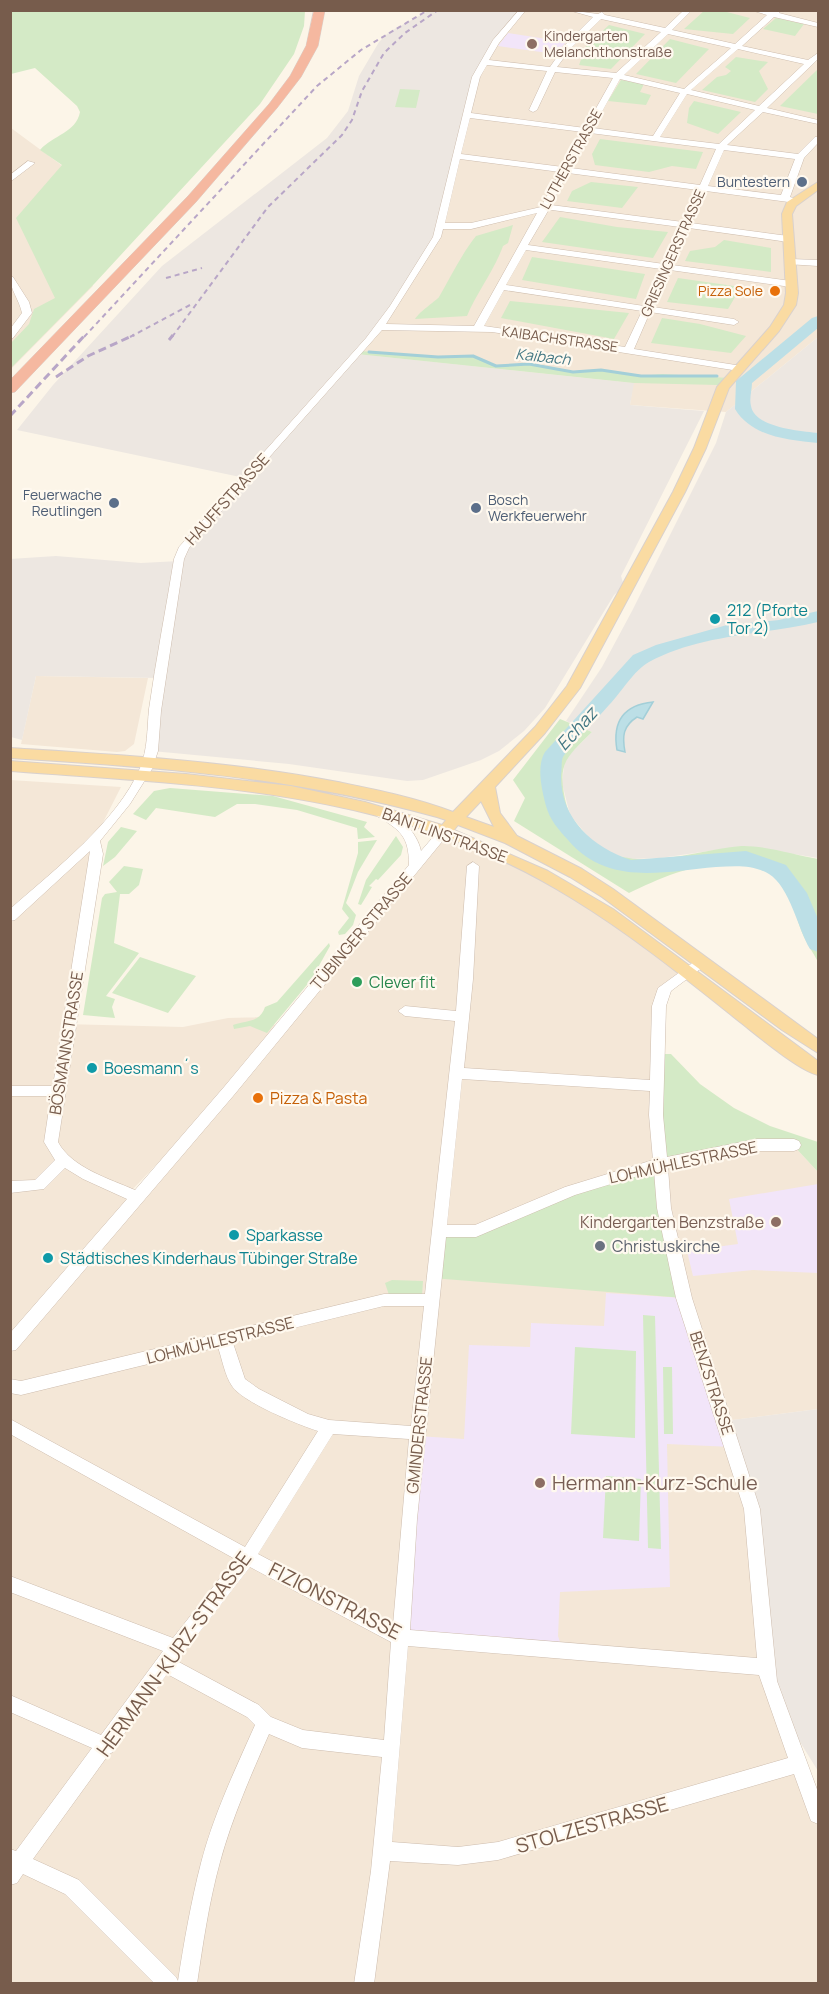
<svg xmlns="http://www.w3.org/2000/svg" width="829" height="1994" viewBox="0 0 829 1994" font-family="Manrope,sans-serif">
<rect width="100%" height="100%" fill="#fcf5e8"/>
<!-- residential -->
<path fill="#f4e7d7" d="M523,11H818V337L726,412L630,405L633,383L357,354L483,62Z
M11,128L72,173L53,219L93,286L11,369Z
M36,676L148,678L134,744L125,751L117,752L21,744Z
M10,780L121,787L91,846L63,1024L183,1027L228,1018L262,1017L278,1027L197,1122L132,1190L127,1208L444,832L517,862L687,971L665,988L656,1103L793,1145L818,1172V1409L725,1421L752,1509L799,1764L818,1815V1983H11Z"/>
<!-- industrial -->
<path fill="#ede7e1" d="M428,11H523L483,62L437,237L358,354L634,383L630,405L704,411L621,576L624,586L614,595L545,708L524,731L499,751L481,760L423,780L407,781L289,764L152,751L160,678L36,676L22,740L11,737L10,559L56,556L141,563L179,561L245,478L17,430L53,385L162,266L327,138L348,111L359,76L379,42L389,32Z
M818,337V858L744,846L660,858L630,859L609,853L595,845L570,815L562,783L565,759L592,732L566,721L602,667L632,611L716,443L726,412Z
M818,1409V1771L774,1700L758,1559L724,1421Z"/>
<!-- education -->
<path fill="#f2e5f9" d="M508,33L566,42L556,54L498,46Z
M818,1184V1273L753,1270L693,1276L687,1251L738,1244L729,1199Z
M606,1293L684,1298L732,1447L667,1444L670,1587L560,1592L558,1636L563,1651L399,1637L417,1436L464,1439L469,1345L530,1347L531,1323L604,1326Z"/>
<!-- green -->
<path fill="#d4eac6" d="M11,10L305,11L304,26L294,54L260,104L95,283L11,368V343L29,324L34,309L55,298L16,218L62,165L40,150C53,135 76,133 80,112L77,106L35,68L11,74Z
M705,10L723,11L750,18L733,34L684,29Z
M776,18L804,24L795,36L763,29Z
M609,25L645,34L611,69L579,65L586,46Z
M670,39L709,49L676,83L636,74Z
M736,57L768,62L759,71L768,89L755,102L702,90L717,77L726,75L731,71L725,67Z
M818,69V114L780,106Z
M621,80L644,84L640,92L651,95L646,105L608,101Z
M400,89L420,90L416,108L395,107Z
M694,101L741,112L718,134L687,123L689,108Z
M600,139L703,152L696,169L672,166L649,172L595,165L592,154Z
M591,182L638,187L622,208L567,201L572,191Z
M560,217L617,227L668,232L653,258L542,242Z
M513,225L508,243L503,246C494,271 477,292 467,316L415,319C420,311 437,300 439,297C450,278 461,255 476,236Z
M724,240L771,248V272L685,261L690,251L715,247Z
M532,257L645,274L636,299L522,280Z
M678,278L741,287L728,309L667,302Z
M510,301L629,313L614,339L501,318Z
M662,318L700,324L746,336L731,353L651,343Z
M360,351L438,357L473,356L496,366L529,364L573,372L601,370L641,376L662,374L729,378L718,385L634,383L357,354Z
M560,719L592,732C565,759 557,763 566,803C569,816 576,823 585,834C623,880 692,850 741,846C763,845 796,855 818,859V962C813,952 805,941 801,930C796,918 795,902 788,891C752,838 674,871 629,893L514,821L525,798L513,780Z
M170,788L273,796L367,822L364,827L375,837L358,839L357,828L297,810L255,804H237L215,817L156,808L146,820L133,814L154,791Z
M121,827L137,831L115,857L103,866L108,842Z
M396,836L403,847L401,855L378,880L376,879L369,886L372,887L361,905L358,904L366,880Z
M377,840L358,872L346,903L356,915L353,925L345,934L339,935L338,932L349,918L342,909L358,853V842Z
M124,866L143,869L139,885L129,894H120L114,943L139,953L106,996L115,999L112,1007L115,1018L83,1015L102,898L105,894L117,892L109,882Z
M329,943L330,946L311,980L267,1033L250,1026L234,1029L233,1025C246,1020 260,1023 265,1007L277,1002Z
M140,957L196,976L168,1013L112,993Z
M657,1054H671L700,1084L734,1108L770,1126L818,1142V1172L793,1145L659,1164L684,1298L432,1278L438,1231L465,1232L659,1164Z
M392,1280L423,1281L422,1296L389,1295L385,1283Z
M643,1315L655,1316L661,1549L648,1548Z
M575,1347L636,1351L635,1438L571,1434Z
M663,1367H672L673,1434H664Z
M606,1476L641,1479L639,1541L603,1538Z"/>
<!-- water -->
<path fill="#bcdfe6" stroke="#a3cfd8" stroke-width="1.5" d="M653,702L643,719L637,717C623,726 622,736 625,752L617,750C612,721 624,705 653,702Z"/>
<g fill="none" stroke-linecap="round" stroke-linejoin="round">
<!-- stream -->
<path stroke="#a3cfd8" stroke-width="3" d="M369,352L438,357L473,356L496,366L529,364L573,372L601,370L641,376H717"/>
<!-- river -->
<path fill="#bcdfe6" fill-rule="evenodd" d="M818,316V328L752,383C752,390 749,399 751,406C755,428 801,431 818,433V443C788,440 752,437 735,409L736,381L812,318Z
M818,611V622C763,635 701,634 649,662C634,670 621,693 609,705C595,722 574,738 563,757C561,761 562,769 561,775C560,818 592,847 631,860L746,851L786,865L807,893L818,919V952L810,949C798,929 790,887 769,874C752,864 735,866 716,867C662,872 607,886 568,840C558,829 550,820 546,806C542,790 536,767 545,752L633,655L656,645L727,625L779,620Z"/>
<defs>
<path id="minor" d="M519,10H526L499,43L489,60L550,67L566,44L593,17L568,10L598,14L602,12L605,15L665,28L684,10H692L672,30L735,44L767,15L751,10H781L779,13L818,23V27L774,17L742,46L808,60L818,53V59L767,108L818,120V124L763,112L727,145L798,154L815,137H818V143L804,158L790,197L800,200L796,203L706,191L691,223L788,236L792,239L788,242L689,228L672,265L791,281L796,284L791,287L670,270L653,307L734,319L739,322L734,325L650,312L634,349L742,366V370L739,371L492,332L382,330L189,548L184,559L161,711L158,751L152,769L130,804L100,841L103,854L58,1142C72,1168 110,1179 135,1190L224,1087L409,865C409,836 400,830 377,816L375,813L377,810C395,806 418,834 421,851L440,829H448L450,832L234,1095L16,1350L10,1351V1333L127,1199L83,1179L65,1168L44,1189L10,1193V1181L35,1180L55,1160L44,1142L51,1096H10V1086H53L90,851L15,920L10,921V909C53,871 118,821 140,768C148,749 147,729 149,709C156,659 166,609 174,559L179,547L366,338L390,306L433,237L472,77L493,40ZM601,19L661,32L616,73L557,67L572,47ZM668,34L731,48L684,89L624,75ZM738,49L804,64L759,106L691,90ZM487,65L547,71L529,110L533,112L537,110L555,72L613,78L585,128L471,113L480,77ZM620,79L680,93L653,136L593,128ZM687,94L755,110L719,144L660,137ZM470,118L583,132L563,167L461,154ZM590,133L716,149L700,185L571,168ZM724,150L795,159L781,195L708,186ZM460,159L560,172L541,207L471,223H445ZM568,173L698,190L683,222L551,205ZM552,210L680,227L664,264L528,245L548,211ZM537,213L474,326L386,324L441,237L443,229H471ZM526,250L661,269L644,306L506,285ZM504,290L642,311L625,347L484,326Z
M28,161L35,163L10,182V175Z
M790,259L818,260V266L787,264L785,262Z
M10,276L13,277L29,302L32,313L13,338L10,339V329L22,313C19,299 10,290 10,276Z
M473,862L479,866L473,979L464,1068L650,1080L652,1006L658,988L702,956L709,961L707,964L671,991L666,1006L663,1115L667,1157L757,1139H794L799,1141L801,1145L799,1149L794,1151H757L668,1168L671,1208L692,1298L760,1509L777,1681L818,1792V1824L811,1821L794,1774L498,1860L458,1865L390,1861L374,1984H354L371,1871L382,1757L302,1748L269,1734C251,1775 232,1818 220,1862C209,1902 203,1943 197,1984H155L65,1894L23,1874L17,1883L10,1885V1849L16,1851L92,1748L10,1712V1695L101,1735L163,1651L10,1592V1576L173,1638L235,1559L10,1434V1419L245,1547L318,1431C299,1425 242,1402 232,1386C225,1376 222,1359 218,1347L21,1395L10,1393V1379L21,1381L384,1294H425L455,1021L405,1016L398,1011L405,1006L456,1011L467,866ZM462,1079L650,1091L649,1115L653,1160L565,1187L475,1225H447ZM654,1171L657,1208L676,1298L744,1509L757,1658L410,1630L417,1519L446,1237H476L575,1195ZM384,1306H424L411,1426L329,1420L308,1414L259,1389L245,1379L233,1343ZM333,1434L409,1439L393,1625L258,1554ZM250,1567L391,1642L384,1740L303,1730L271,1717L259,1705L177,1661ZM408,1646L759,1675L788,1758L498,1842L458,1847L392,1842ZM167,1674L247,1717L255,1725C235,1770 213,1816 201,1863C191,1902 184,1942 178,1981L176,1977L79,1880L33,1859L109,1754L113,1752L116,1745Z"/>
<path id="major" d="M818,182V190L796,206L792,214L798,293L796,305L779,331L729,388L706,448L685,492L580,688L545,733L495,787L500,813L517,836L582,869L613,889L818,1039V1053L782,1030L602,897L570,877L505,843L458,825L454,830L548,871L613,909L818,1061V1075C798,1070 758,1036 740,1022C686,979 632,935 573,899C397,789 210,786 10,771V761L186,774L291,786L365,802L442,825L446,820L437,817C293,777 159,767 10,758V748C120,755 230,761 338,782C377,790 417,798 453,812L535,727L567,686L673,492L694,448L717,387L770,327L784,305L786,293L782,214L787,202ZM481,801L494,827L466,817Z"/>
<path id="highway" d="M314,10H325L318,46L301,77L277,108L196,202L15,392L10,393V380L188,196L269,104L290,76L306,46Z"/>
</defs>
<!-- minor casing -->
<use href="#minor" stroke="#cebdae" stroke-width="1"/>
<!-- major casing -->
<use href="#major" stroke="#d9d1cd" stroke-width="2"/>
<!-- highway casing -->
<use href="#highway" stroke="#d9d1cd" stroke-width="1"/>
<!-- minor -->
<use href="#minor" fill="#fff" fill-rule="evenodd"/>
<!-- major -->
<use href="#major" fill="#fadba2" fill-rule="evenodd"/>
<!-- highway -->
<use href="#highway" fill="#f5b8a0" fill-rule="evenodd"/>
<!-- rail-far1 -->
<path stroke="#b8a6c7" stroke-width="2" stroke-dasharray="5 4" stroke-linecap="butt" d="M166,278L202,268
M84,337L317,86L361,50L428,10
M130,337L190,305
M172,337L268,207L342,135L352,120L362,91L384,53L405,33L438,10"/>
<!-- rail -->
<path stroke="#b8a6c7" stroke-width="3" stroke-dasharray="8 4.5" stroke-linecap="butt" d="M169,340L173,335
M56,377L88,356L134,335
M10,416L85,335"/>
</g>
<!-- markers -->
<g fill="#8d6e63" stroke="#fff9ef" stroke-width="2">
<circle cx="532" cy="44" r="6"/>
<circle cx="776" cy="1222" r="6"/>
<circle cx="540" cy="1483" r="6"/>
</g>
<g fill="#5c6f8a" stroke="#fff9ef" stroke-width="2">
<circle cx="802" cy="182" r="6"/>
<circle cx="114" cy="503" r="6"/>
<circle cx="476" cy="508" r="6"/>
</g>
<g fill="#e8710a" stroke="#fff9ef" stroke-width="2">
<circle cx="775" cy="291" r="6"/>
<circle cx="258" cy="1098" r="6"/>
</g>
<g fill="#0f9aa8" stroke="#fff9ef" stroke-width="2">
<circle cx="715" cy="619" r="6"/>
<circle cx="92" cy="1068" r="6"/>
<circle cx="234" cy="1235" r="6"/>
<circle cx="48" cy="1258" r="6"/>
</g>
<circle fill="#2e9e5b" stroke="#fff9ef" stroke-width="2" cx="357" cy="982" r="6"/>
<circle fill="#6b7280" stroke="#fff9ef" stroke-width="2" cx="600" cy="1246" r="6"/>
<g text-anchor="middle" stroke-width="4.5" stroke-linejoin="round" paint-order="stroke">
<!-- far-education labels -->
<g font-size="14" fill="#785e54" stroke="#fff9ef" text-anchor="start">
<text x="544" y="41">Kindergarten<tspan x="544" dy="16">Melanchthonstraße</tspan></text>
</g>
<!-- far-street labels -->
<g font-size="14" fill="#775c4c" stroke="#fff9ef">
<text transform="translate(571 159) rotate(-61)" y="5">LUTHERSTRASSE</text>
<text transform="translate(673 253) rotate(-66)" y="5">GRIESINGERSTRASSE</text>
<text transform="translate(560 339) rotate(8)" y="5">KAIBACHSTRASSE</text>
</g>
<!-- far-service labels -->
<g font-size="14" fill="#4e5e75" stroke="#fff9ef" text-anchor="end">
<text x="790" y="187">Buntestern</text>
<text x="102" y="500">Feuerwache<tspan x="102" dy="16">Reutlingen</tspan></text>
<text x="488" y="505" text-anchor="start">Bosch<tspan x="488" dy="16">Werkfeuerwehr</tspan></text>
</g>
<!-- far-food labels -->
<g font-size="14" fill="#c56008" stroke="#fff9ef" text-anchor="end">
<text x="763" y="296">Pizza Sole</text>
</g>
<!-- far-water labels -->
<g font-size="15" font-style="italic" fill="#437783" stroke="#fff9ef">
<text transform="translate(543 357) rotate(6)" y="5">Kaibach</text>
</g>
<!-- street labels -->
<g font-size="16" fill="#775c4c" stroke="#fff9ef">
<text transform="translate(227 499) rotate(-48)" y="6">HAUFFSTRASSE</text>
<text transform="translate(445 835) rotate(20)" y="6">BANTLINSTRASSE</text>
<text transform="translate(361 931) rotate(-50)" y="6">TÜBINGER STRASSE</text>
<text transform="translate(66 1043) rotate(-81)" y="6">BÖSMANNSTRASSE</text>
<text transform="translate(683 1162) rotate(-12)" y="6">LOHMÜHLESTRASSE</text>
<text transform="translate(220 1340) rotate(-14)" y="6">LOHMÜHLESTRASSE</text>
<text transform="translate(712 1383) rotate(72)" y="6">BENZSTRASSE</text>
<text transform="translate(419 1425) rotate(-84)" y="6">GMINDERSTRASSE</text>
</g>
<!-- culture labels -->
<g font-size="16" fill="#0d838f" stroke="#fff9ef" text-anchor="start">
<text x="727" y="616">212 (Pforte<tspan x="727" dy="18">Tor 2)</tspan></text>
<text x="104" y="1074">Boesmann´s</text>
<text x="246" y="1241">Sparkasse</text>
<text x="60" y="1264">Städtisches Kinderhaus Tübinger Straße</text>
</g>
<!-- leisure labels -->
<g font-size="16" fill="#27864d" stroke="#fff9ef" text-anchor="start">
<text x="369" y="988">Clever fit</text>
</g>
<!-- food labels -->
<g font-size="16" fill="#c56008" stroke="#fff9ef" text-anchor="start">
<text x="270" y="1104">Pizza &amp; Pasta</text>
</g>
<!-- education labels -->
<g font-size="16" fill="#785e54" stroke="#fff9ef" text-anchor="end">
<text x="764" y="1228">Kindergarten Benzstraße</text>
</g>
<!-- worship labels -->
<g font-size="16" fill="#5b616d" stroke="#fff9ef" text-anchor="start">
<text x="612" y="1252">Christuskirche</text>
</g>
<!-- water labels -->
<g font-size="18" font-style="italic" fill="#437783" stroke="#fff9ef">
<text transform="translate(577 729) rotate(-48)" y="6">Echaz</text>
</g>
<!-- near-education labels -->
<g font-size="20" fill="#785e54" stroke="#fff9ef" text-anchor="start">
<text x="552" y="1490">Hermann-Kurz-Schule</text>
</g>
<!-- near-street labels -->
<g font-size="20" fill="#775c4c" stroke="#fff9ef">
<text transform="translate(335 1601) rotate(27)" y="7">FIZIONSTRASSE</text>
<text transform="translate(174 1654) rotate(-54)" y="7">HERMANN-KURZ-STRASSE</text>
<text transform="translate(592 1825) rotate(-16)" y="7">STOLZESTRASSE</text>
</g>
</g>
<!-- border -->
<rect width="829" height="1994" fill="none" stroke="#775c4c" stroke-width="24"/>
</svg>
